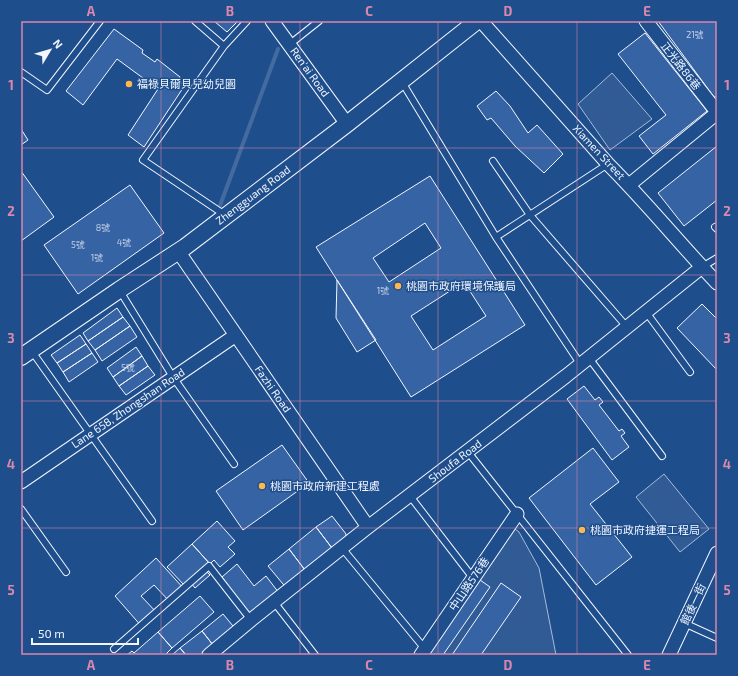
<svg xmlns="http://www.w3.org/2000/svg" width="738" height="676" viewBox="0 0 738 676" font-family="'Exo 2','Noto Sans TC',sans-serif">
<rect width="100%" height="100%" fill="#1f4e8c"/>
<!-- built -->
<path fill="#305b95" stroke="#a8bbd7" d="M612,73L652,119L610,150L578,104Z
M664,474L709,529L680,552L636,497Z
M511,526L519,532L539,568L556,655H424Z"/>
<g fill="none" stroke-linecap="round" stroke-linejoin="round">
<!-- stream -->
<path stroke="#446ba0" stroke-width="4" d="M218,211L278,49"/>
</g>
<!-- building -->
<path fill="#3563a3" stroke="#f2f6ff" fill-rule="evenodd" d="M214,21H238L227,32Z
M658,21H717V97H714Z
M114,29L143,50L142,53L155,62L157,59L180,77L178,81L185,85L144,147L128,135L158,89L117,59L83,105L66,91Z
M645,33L707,111L653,154L639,136L666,115L618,54Z
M496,91L510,106L528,133L537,125L563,154L544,173L515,146L491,118L487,120L477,106Z
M21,129L28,140L21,145Z
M717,146V200L684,226L658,193Z
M21,171L54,217L21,241Z
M430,176L525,325L411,397L316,247ZM425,223L441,248L389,282L373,258ZM464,282L486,316L433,350L411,316Z
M130,185L164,233L78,294L44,245Z
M337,280L376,340L357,352L336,318Z
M702,304L717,319V370L677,328Z
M117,308L123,317L88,341L83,333Z
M123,317L130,326L95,350L88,341Z
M130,326L137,337L102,361L95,350Z
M80,335L86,344L57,363L51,355Z
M86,344L92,353L63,372L57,363Z
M136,347L142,356L113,377L107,368Z
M92,353L98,362L69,382L63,372Z
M142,356L148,366L119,386L113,377Z
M148,366L155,375L126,395L119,386Z
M584,386L595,400L599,397L603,402L599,405L619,431L622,429L625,433L621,436L629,447L612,460L567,399Z
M282,445L309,483L243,530L216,491Z
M593,448L619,482L590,504L632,557L596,585L529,498Z
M332,516L346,534L344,545L335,552L316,527Z
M217,521L235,541L228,547L235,554L220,567L214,560L210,564L192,544Z
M316,527L335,552L308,574L289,549Z
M192,544L210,564L204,569L210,575L195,588L190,582L185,586L167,567Z
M289,549L308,574L288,590L268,566Z
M156,558L185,590L171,603L154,585L141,596L158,614L143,628L115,596Z
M237,564L254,586L266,576L279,593L247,617L223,587L227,584L222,577Z
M480,580L490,587L443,655H428Z
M501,583L521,597L481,655H452Z
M200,596L214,612L172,648L158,632Z
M223,614L238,632L217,650L202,631Z
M202,631L217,650L210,655H186L180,648Z
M158,632L172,648L165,655H127L132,651L134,653Z
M180,648L186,655H172Z"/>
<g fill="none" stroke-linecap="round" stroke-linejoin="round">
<defs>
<path id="service" d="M195,21L224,46
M290,44L319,21
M21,72L47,90L100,21
M402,82L496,237L581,365
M493,161L530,215L627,327
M225,215L143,160L224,46L247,21
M717,226L715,227L717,229
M496,237L608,164
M702,267L717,258
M120,291L173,377L234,464
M646,312L690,372
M31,350L152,521
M589,358L662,456
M468,452L628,655
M410,496L473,578
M21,509L66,572
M342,548L425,649
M274,602L315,655
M684,623L717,638
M114,649L209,566L251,620"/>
<path id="minor" d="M272,21L347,124
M481,21L608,164C646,202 680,244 717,283
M646,21L717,112
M629,185L717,113
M178,251L368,527
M21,482L236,335
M209,655L251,620L368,527L566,376L702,267
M421,655L517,514
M669,655L717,553"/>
<path id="tertiary" d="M21,357L119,290L185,247L347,124L477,21"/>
</defs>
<!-- service casing -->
<use href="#service" stroke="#f2f6ff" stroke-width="8"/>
<!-- minor casing -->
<use href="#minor" stroke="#f2f6ff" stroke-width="15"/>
<!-- tertiary casing -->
<use href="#tertiary" stroke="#f2f6ff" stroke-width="18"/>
<!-- service -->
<use href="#service" stroke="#1f4e8c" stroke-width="6"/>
<!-- minor -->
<use href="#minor" stroke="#1f4e8c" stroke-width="13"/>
<!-- tertiary -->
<use href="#tertiary" stroke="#1f4e8c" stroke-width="16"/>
</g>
<!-- grid -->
<path fill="none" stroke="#da87ad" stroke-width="1" stroke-opacity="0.55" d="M161,21V655M300,21V655M438,21V655M577,21V655M21,148H717M21,275H717M21,401H717M21,528H717"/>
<!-- markers -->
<g fill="#ffb74d" stroke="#1f4e8c" stroke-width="1.5">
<circle cx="129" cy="84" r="4"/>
<circle cx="398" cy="286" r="4"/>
<circle cx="262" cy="486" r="4"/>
<circle cx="582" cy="530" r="4"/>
</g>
<g text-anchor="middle" stroke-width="3" stroke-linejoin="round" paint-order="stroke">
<!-- number labels -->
<g font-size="9" fill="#c3d1e8">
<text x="695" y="38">21號</text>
<text x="103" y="231">8號</text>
<text x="124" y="246">4號</text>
<text x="78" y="248">5號</text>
<text x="97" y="261">1號</text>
<text x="383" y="294">1號</text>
<text x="128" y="371">5號</text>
</g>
<!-- street labels -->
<g font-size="11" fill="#f2f6ff" stroke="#1f4e8c">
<text transform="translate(681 66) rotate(52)" y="4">正光路86巷</text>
<text transform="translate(310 72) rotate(54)" y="4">Ren'ai Road</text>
<text transform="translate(599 152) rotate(47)" y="4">Xiamen Street</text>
<text transform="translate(253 195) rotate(-37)" y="4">Zhengguang Road</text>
<text transform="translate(273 389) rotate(55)" y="4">Fazhi Road</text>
<text transform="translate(128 408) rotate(-34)" y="4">Lane 658, Zhongshan Road</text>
<text transform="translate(455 461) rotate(-37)" y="4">Shoufa Road</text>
<text transform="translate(469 584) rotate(-56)" y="4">中山路576巷</text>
<text transform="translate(693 604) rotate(-65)" y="4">館後一街</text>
</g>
<!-- poi labels -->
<g font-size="11" fill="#f2f6ff" stroke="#1f4e8c" text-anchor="start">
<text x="137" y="88">福祿貝爾貝兒幼兒園</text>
<text x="406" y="290">桃園市政府環境保護局</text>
<text x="270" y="490">桃園市政府新建工程處</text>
<text x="590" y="534">桃園市政府捷運工程局</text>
</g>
</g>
<!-- border -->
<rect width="738" height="676" fill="none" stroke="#1f4e8c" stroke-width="44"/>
<!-- north arrow -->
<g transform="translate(50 50) rotate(52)" stroke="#1f4e8c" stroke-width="3" paint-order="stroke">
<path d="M0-3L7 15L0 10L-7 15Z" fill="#f2f6ff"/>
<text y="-6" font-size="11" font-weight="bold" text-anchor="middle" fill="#f2f6ff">N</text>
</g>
<!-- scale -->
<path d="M32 638v6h106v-6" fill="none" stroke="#f2f6ff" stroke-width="2"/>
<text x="38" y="638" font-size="12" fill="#f2f6ff" stroke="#1f4e8c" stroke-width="3" paint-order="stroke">50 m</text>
<rect x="22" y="22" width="694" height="632" fill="none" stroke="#da87ad" stroke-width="1.5"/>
<g font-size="13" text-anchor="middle" font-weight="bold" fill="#da87ad">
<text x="91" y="16">A</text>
<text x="230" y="16">B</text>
<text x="369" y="16">C</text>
<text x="508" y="16">D</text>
<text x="647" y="16">E</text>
<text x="11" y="90">1</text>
<text x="727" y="90">1</text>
<text x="11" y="216">2</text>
<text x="727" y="216">2</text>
<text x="11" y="343">3</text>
<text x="727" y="343">3</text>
<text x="11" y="469">4</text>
<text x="727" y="469">4</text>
<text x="11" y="595">5</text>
<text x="727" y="595">5</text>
<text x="91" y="670">A</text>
<text x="230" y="670">B</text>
<text x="369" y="670">C</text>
<text x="508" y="670">D</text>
<text x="647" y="670">E</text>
</g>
</svg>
